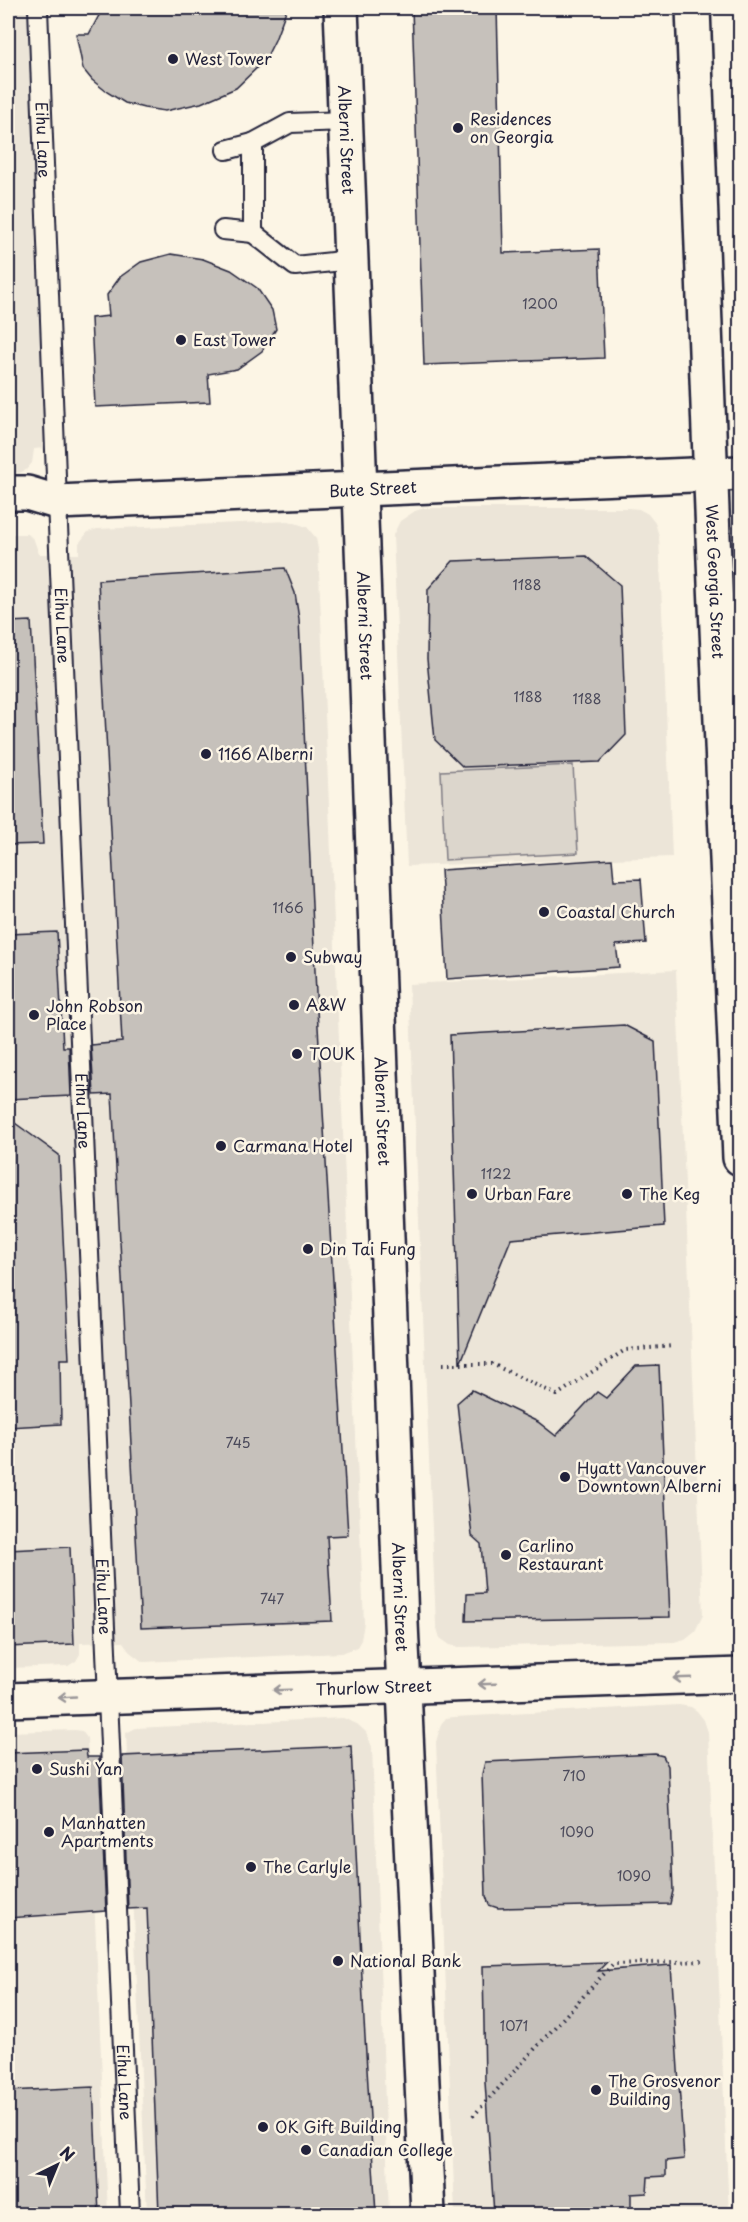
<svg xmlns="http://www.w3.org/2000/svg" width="748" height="2222" viewBox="0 0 748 2222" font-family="'Playpen Sans',sans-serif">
<rect width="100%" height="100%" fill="#fcf5e5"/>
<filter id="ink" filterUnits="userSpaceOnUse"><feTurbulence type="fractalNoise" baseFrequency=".0167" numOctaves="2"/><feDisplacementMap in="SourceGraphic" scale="12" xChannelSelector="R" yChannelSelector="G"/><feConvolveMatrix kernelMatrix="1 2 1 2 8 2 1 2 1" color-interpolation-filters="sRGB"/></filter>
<g filter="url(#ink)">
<!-- built -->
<path fill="#ece5d8" d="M8,8H38L55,447L34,449L32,463L26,470L19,473L8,474Z
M424,508H628L639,509L648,514L655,523L659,536L672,857L407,866L393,535L400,521L415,511Z
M289,521L307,527L316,538L318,549L364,1623L361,1640L357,1647L342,1653L143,1662L131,1653L123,1642L80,1643V1654L76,1661L68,1666L8,1668V534H28L34,540L39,554H79V543L88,532L97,529Z
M676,970L703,1615L695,1631L685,1639L674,1642L459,1647L450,1645L440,1638L436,1625L409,984Z
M679,1705L691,1707L697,1711L704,1720L708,1732L729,2214H455L436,1742L441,1724L446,1718L454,1717Z
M343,1718L357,1724L366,1732L372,1747L389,2214H147L126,1733L136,1728Z
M75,1730L82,1731L87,1738L108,2214H8V1732Z"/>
<!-- green -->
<path fill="#dcd6cc" stroke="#7f7c84" stroke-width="1.5" d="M573,765L578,853L445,860L441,771Z"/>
<!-- building -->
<path fill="#c6c1bb" stroke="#22223b" stroke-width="1.5" d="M103,8H287L275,40L265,60L236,88L201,103L165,111L144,108L125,103L107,92L92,80L83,69L76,34H89Z
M412,8H497L503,253L599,249L604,358L424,365Z
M171,254L203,259L231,270L257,288L272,310L276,329L262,351L237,369L208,374L210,402L95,407L91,318L109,316L107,295L120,277L141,262Z
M586,556L620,585L626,735L600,762L463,767L435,740L427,659L428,589L453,561Z
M285,568L295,593L299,619L316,993L348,1535L327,1536L332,1621L141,1628L112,1094L94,1095L91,1045L122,1042L98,580Z
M31,621L43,844L8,845V622Z
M612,859L614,880L641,879L646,943L616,945L619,967L447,979L441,870Z
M57,932L63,1047H69L71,1096L8,1099V934Z
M624,1025L655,1041L664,1226L511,1239L460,1364L450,1035Z
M8,1118L59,1155L69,1359H60L61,1424L8,1427Z
M659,1365L670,1617L466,1621L467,1594L485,1593L481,1544L472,1536L457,1403L472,1390L538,1422L556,1436L597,1392L606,1398L636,1366Z
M70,1547L74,1644L8,1647V1550Z
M351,1746L364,2021L376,2214H159L147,1908L128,1909L122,1756Z
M86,1750L87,1757H99L106,1911L8,1918V1753Z
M655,1754L663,1756L668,1766L673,1891L670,1904L498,1908L489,1905L486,1896L482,1774L485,1762Z
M607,1962L598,1971L671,1965L684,2159L666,2161V2176L648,2177L647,2193L631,2194V2210H616V2214H494L485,2082L483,1966Z
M93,2087L99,2214H8V2091Z"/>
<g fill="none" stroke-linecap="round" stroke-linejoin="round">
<defs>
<g id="lane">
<path id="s1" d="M38,8L57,502L130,2214"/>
<path d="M345,121L290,123L253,143V233L295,266L351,260"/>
<path d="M226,150L253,143"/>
<path d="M223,230L253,233"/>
</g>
<path id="street" d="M8,493H27L57,502L360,489"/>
<g id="secondary">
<path id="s2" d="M341,8L358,436L401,1623L428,2214"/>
<path d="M360,489L740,473"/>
<path id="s3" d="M8,1700L740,1675"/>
</g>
<g id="highway">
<path id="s4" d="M693,8L713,537L740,1158"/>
</g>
</defs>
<!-- lane casing -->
<use href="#lane" stroke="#22223b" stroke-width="22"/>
<!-- street casing -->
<use href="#street" stroke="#22223b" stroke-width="38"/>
<!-- secondary casing -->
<use href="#secondary" stroke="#22223b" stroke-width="38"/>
<!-- highway casing -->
<use href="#highway" stroke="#22223b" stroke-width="38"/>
<!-- path -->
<path stroke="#22223b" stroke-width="4" stroke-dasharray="1.5 4.5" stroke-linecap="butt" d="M443,1364H492L557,1395L625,1350L673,1346
M473,2116L613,1964L704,1961"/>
<!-- lane -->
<use href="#lane" stroke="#fcf5e5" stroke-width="18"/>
<!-- street -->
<use href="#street" stroke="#fcf5e5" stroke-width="33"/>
<!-- secondary -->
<use href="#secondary" stroke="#fcf5e5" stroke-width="33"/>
<!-- highway -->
<use href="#highway" stroke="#fcf5e5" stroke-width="33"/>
</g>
<!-- one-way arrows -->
<defs><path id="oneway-shaft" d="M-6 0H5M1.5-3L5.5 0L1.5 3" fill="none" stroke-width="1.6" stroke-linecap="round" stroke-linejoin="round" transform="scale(1.5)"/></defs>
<g stroke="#9a9698">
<use href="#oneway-shaft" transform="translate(682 1678) rotate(178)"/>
<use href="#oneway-shaft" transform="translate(487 1684) rotate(178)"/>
<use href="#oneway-shaft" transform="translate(282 1690) rotate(178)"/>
<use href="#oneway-shaft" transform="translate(67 1697) rotate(177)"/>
</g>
</g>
<!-- markers -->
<g fill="#22223b" stroke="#fcf5e5" stroke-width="2">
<circle cx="173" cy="59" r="6"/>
<circle cx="458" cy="128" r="6"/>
<circle cx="181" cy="340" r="6"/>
<circle cx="206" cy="754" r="6"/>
<circle cx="544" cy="912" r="6"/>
<circle cx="291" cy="957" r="6"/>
<circle cx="294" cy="1005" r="6"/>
<circle cx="34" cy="1015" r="6"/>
<circle cx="297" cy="1054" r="6"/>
<circle cx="221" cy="1146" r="6"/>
<circle cx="472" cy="1194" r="6"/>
<circle cx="627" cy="1194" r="6"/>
<circle cx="308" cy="1249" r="6"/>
<circle cx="565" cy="1477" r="6"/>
<circle cx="506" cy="1555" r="6"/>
<circle cx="37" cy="1769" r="6"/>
<circle cx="49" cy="1832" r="6"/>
<circle cx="251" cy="1867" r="6"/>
<circle cx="338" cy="1961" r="6"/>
<circle cx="596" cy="2090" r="6"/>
<circle cx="263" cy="2127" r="6"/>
<circle cx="306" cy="2150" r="6"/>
</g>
<g text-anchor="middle" stroke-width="5" stroke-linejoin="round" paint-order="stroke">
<!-- number labels -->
<g font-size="14" fill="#4b4a5b">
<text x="540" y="309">1200</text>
<text x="527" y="590">1188</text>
<text x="528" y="702">1188</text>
<text x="587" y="704">1188</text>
<text x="288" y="913">1166</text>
<text x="496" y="1179">1122</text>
<text x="238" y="1448">745</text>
<text x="272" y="1604">747</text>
<text x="574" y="1781">710</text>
<text x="577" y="1837">1090</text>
<text x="634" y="1881">1090</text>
<text x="514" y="2031">1071</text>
</g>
<!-- poi labels -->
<g font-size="16" fill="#22223b" stroke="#fcf5e5" text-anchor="start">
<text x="185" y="65">West Tower</text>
<text x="470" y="125">Residences<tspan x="470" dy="18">on Georgia</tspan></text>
<text x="193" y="346">East Tower</text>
<text x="218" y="760">1166 Alberni</text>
<text x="556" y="918">Coastal Church</text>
<text x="303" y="963">Subway</text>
<text x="306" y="1011">A&amp;W</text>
<text x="46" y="1012">John Robson<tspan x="46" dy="18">Place</tspan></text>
<text x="309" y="1060">TOUK</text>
<text x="233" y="1152">Carmana Hotel</text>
<text x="484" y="1200">Urban Fare</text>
<text x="639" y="1200">The Keg</text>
<text x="320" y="1255">Din Tai Fung</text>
<text x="577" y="1474">Hyatt Vancouver<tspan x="577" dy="18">Downtown Alberni</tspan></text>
<text x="518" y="1552">Carlino<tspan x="518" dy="18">Restaurant</tspan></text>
<text x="49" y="1775">Sushi Yan</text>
<text x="61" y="1829">Manhatten<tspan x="61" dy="18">Apartments</tspan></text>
<text x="263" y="1873">The Carlyle</text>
<text x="350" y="1967">National Bank</text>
<text x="608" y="2087">The Grosvenor<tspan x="608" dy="18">Building</tspan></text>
<text x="275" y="2133">OK Gift Building</text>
<text x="318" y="2156">Canadian College</text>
</g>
<!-- street labels -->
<g font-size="16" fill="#22223b" stroke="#fcf5e5">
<text dy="6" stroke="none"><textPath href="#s1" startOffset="132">Eihu Lane</textPath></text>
<text dy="6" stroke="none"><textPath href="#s2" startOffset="132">Alberni Street</textPath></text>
<text transform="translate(373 489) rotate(-3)" y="6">Bute Street</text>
<text dy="6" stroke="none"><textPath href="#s4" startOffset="574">West Georgia Street</textPath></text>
<text dy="6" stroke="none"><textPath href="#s1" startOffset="618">Eihu Lane</textPath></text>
<text dy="6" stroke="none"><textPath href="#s2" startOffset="618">Alberni Street</textPath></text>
<text dy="6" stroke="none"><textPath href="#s1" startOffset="1104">Eihu Lane</textPath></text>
<text dy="6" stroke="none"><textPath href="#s2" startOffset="1104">Alberni Street</textPath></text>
<text dy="6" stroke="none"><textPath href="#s1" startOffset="1590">Eihu Lane</textPath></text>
<text dy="6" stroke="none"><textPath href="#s2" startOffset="1590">Alberni Street</textPath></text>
<text dy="6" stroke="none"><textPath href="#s3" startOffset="366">Thurlow Street</textPath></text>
<text dy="6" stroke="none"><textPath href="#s1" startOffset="2076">Eihu Lane</textPath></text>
</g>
</g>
<!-- margin -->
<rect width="748" height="2222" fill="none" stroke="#fcf5e5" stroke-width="30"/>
<rect x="15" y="15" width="718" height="2192" fill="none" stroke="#22223b" stroke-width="2" filter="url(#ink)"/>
<!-- north arrow -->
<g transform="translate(57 2165) rotate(43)" stroke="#fcf5e5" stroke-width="4.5" paint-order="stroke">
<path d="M0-4.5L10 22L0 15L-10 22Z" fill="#22223b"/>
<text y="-9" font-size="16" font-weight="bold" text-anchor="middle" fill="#22223b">N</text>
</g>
</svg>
